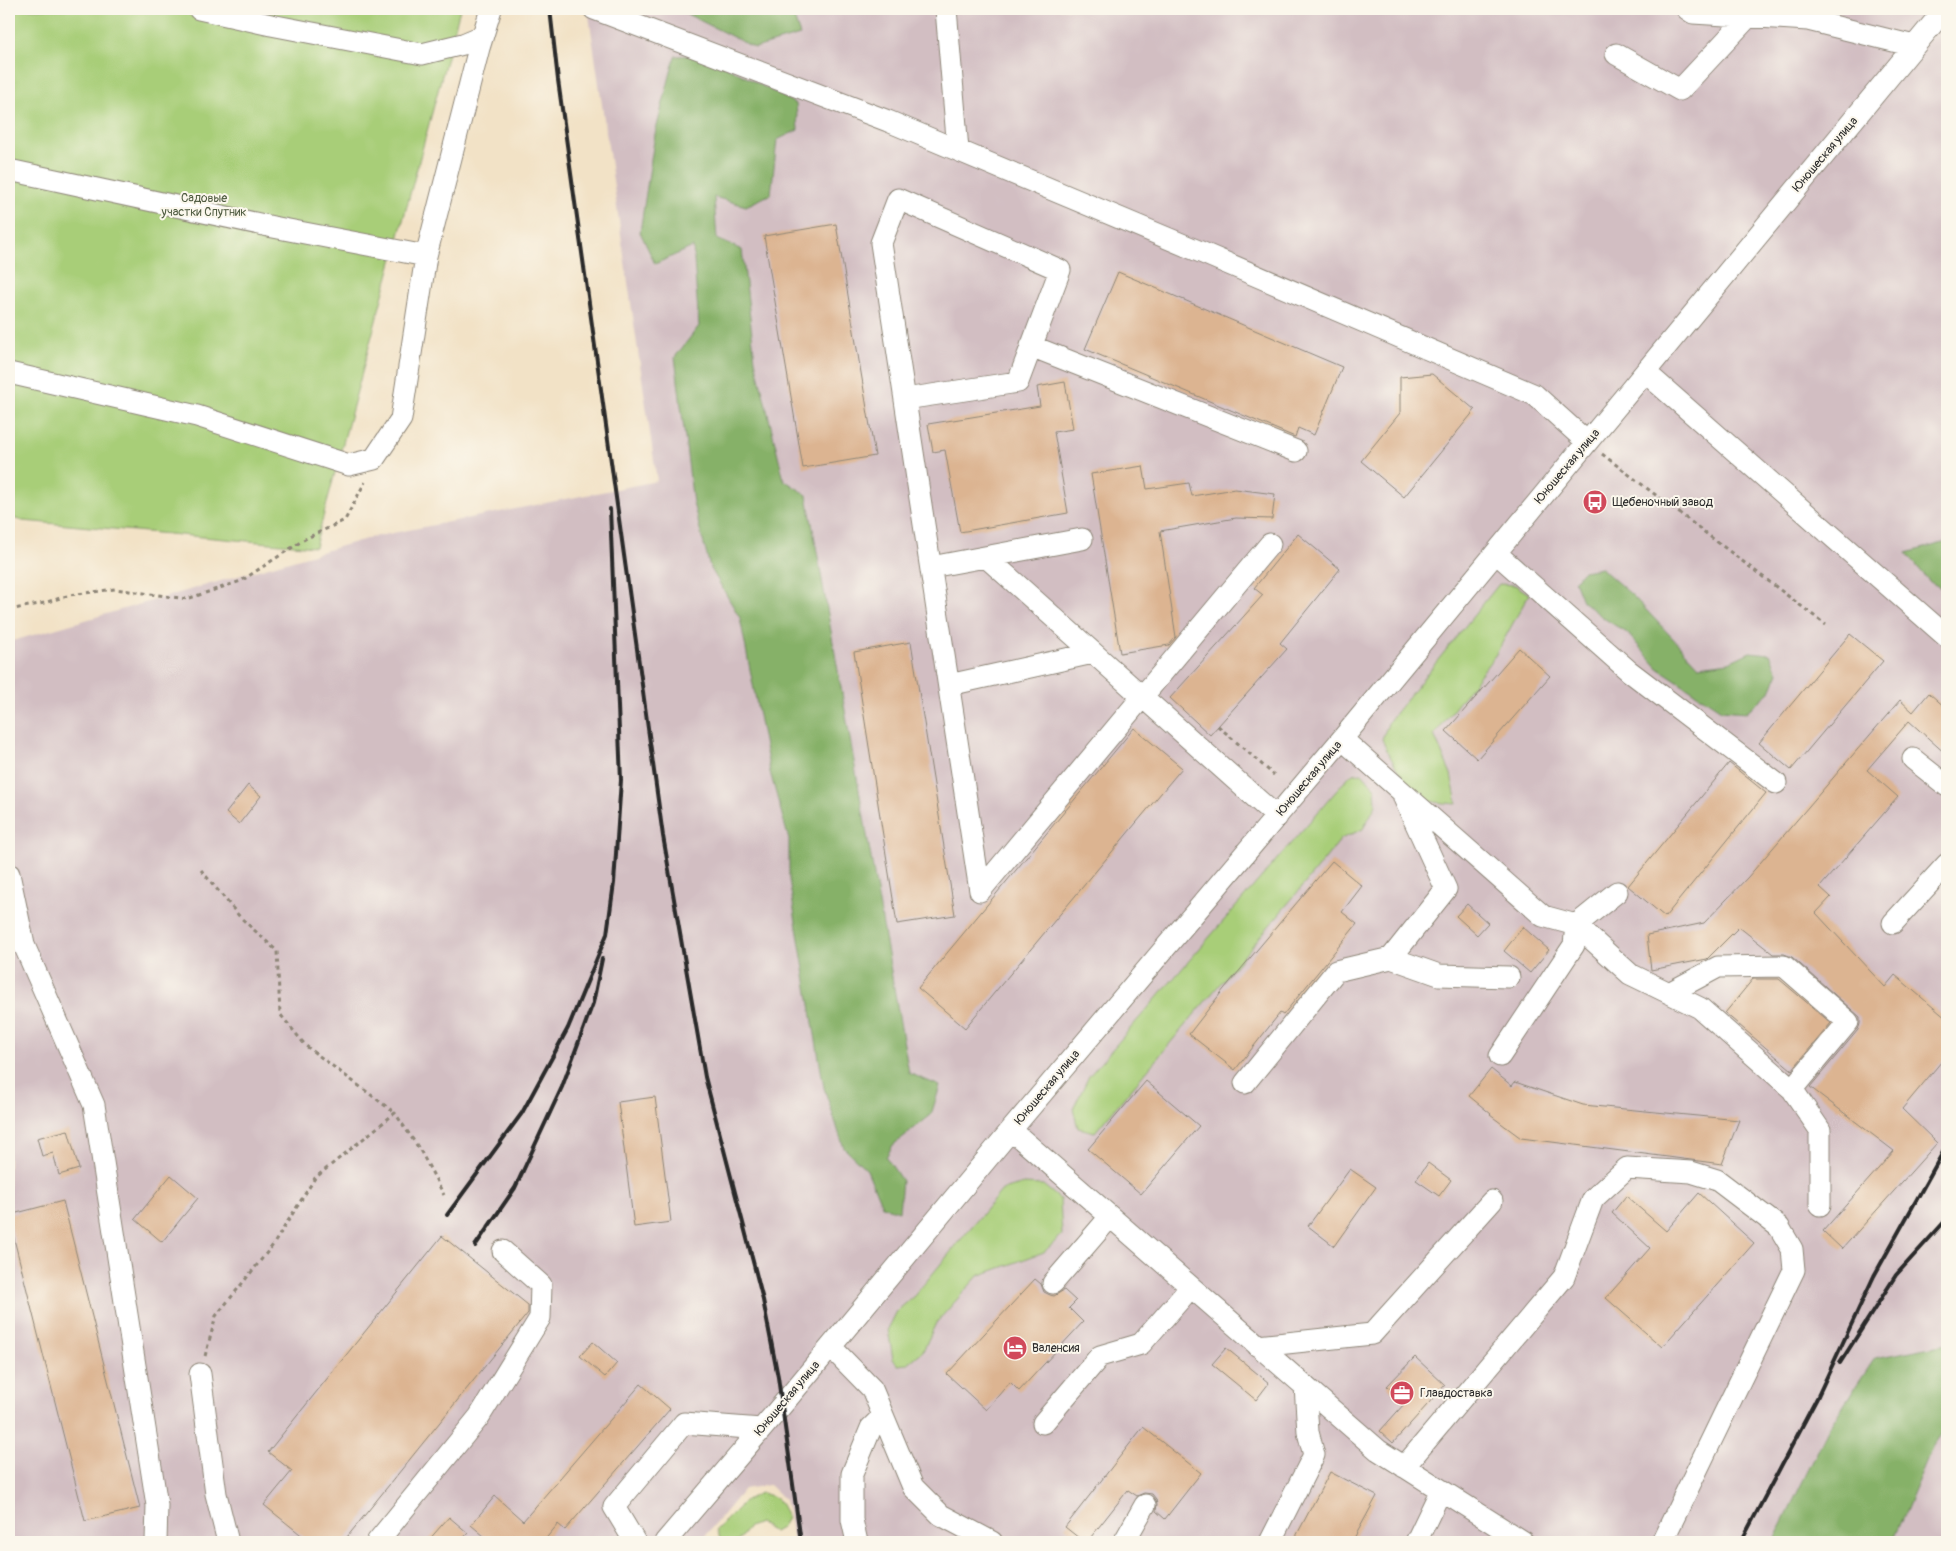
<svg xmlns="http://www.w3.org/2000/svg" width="1956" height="1551" viewBox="0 0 1956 1551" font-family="Pangolin,sans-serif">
<rect width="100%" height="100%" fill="#fbf7ec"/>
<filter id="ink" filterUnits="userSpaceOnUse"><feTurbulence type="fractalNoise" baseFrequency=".02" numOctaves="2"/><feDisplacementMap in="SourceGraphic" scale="10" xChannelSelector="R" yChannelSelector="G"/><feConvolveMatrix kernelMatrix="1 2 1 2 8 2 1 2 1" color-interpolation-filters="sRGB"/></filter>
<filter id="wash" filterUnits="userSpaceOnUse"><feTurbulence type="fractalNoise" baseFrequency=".0096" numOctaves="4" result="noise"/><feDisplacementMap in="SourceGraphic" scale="20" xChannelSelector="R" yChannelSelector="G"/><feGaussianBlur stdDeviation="1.12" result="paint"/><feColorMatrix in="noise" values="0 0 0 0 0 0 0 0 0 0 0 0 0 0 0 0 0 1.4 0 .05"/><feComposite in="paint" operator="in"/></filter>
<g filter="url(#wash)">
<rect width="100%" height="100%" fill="#f2e2c6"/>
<!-- industrial -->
<path fill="#d2bec2" d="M588,9H1947V1542H793L790,1520L785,1500L769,1485L744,1489L700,1542H9V642L373,537L657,481Z"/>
<!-- green -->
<path fill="#a8ce78" stroke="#6a7c52" d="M9,9H460L315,547L23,521L9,517Z
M1499,584L1515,585L1529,594L1496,654L1434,735L1451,774L1457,804C1448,803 1438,803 1429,801C1410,795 1389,757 1382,739L1389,721Z
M1362,773L1375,788L1376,805L1363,829L1341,839L1307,881L1095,1132L1078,1128L1073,1109L1089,1076L1351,774Z
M1024,1184L1043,1185L1060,1199L1062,1235L1044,1252L978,1276L936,1323L923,1351L907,1364L898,1365L893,1359L888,1329L897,1311L915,1295L1002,1190Z
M760,1493C778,1496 780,1501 787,1518L781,1528L774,1532L759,1523L749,1527L737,1542H722L716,1530L746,1500Z"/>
<!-- forest -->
<path fill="#86b168" stroke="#586e4a" d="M677,9H791L800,35L755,48Z
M705,55L796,104L798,130L777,140L771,194L746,206L714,197L717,239L742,250L755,360L784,480L807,495L909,1073L940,1086L931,1115L893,1145L886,1157L902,1181L899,1211L882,1206L867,1170L844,1148L824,1088L789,880V840L770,772L740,618L710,567L693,503L675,357L699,326L693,247L655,264L640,232L655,134L675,56Z
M1947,542V591L1930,582L1906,553Z
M1601,568L1633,596L1699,666L1729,662L1750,652L1770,654L1778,673L1769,693L1746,712L1721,710L1658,668L1627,633L1605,619L1582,601L1574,581L1583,571Z
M1947,1344V1425L1934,1443L1892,1542H1773L1830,1426L1875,1358Z"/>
<g id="blocks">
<!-- building -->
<path fill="#dcb491" d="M836,224L875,456L803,468L764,236Z
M1118,272L1342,367L1314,435L1298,428L1295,437L1085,349Z
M1432,374L1475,410L1404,497L1361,461L1400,413V377Z
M1065,382L1073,429L1054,432L1068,513L960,532L945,450L933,452L928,424L1040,406L1037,387Z
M1143,466L1147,489L1189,483L1192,496L1235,489L1275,494L1272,519L1236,518L1160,531L1176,637L1169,645L1120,653L1091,474Z
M1298,534L1340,569L1280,643L1287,649L1210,735L1170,698L1263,595L1254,588Z
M1850,634L1883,661L1791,770L1759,743Z
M911,642L955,915L897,924L854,652Z
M1519,648L1550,676L1477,759L1446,731Z
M1929,693L1947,709V755L1909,721L1867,770L1898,797L1820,887L1831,897L1816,913L1885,987L1895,975L1947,1019V1055L1902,1109L1937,1143L1842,1249L1823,1231L1894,1151L1810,1087L1858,1030L1860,1024V1017L1792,957L1784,954H1773L1739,927L1707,959L1651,970L1647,935L1704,923L1748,877L1900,700L1913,712Z
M1134,728L1182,768L965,1028L918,988Z
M1729,763L1766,793L1665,917L1628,886Z
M248,785L261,796L239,824L226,813Z
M1332,861L1362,886L1342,912L1357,924L1283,1015L1280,1013L1235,1070L1189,1034L1224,989Z
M1467,904L1488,923L1477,935L1456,916Z
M1523,927L1549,950L1530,973L1504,951Z
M1753,979H1779L1831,1023L1792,1070L1725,1013Z
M1491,1069L1512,1086L1515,1082L1583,1105L1739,1120L1722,1164L1521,1138L1490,1115L1491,1114L1469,1096Z
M1146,1081L1199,1126L1141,1194L1088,1149Z
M655,1097L671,1222L634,1227L618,1102Z
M68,1130L79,1169L59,1175L53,1153L42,1156L37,1138Z
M1428,1163L1451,1180L1439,1196L1416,1180Z
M1350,1169L1376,1187L1334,1246L1308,1226Z
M171,1175L198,1198L162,1242L135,1219Z
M1699,1193L1754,1243L1662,1347L1606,1298L1650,1248L1612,1213L1626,1196L1666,1231Z
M63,1201L140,1508L85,1521L9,1219V1215Z
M442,1236L528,1305V1313L343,1542H310L264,1505L292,1471L268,1452Z
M1035,1279L1041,1284L1044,1292L1050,1295L1054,1296L1064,1290L1076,1301L1069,1308L1083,1322L1019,1391L1010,1382L986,1410L947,1374Z
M593,1342L617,1363L605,1377L580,1356Z
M1226,1348L1269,1383L1256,1400L1212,1364Z
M1415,1357L1445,1385L1393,1443L1380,1431L1405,1403L1387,1386Z
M641,1384L670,1409L565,1530L558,1524L543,1542H491L471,1525L495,1496L523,1521Z
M1143,1427L1201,1473L1165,1519L1156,1511L1157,1504L1156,1499L1152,1494L1144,1493L1137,1496L1128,1490L1087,1542H1084L1065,1527Z
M1330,1472L1377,1496L1352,1542H1293Z
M449,1517L468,1533L460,1542H427Z"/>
</g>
</g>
<g filter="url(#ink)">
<use href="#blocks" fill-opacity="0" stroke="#8e8678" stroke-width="1"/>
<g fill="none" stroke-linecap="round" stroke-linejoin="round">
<defs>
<path id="minor" d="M199,9L271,25L422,54L463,44L482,36
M594,9L888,121L1203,253L1535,395L1587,442
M946,9L958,150
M1687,9L1693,13L1808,20
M1808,9V20L1914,46
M1616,54L1680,90L1749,16
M9,170L273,227L426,256
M1031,346L1296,451
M1645,372L1947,637
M9,373L197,416L349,465L374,459L401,419L426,256L479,48L491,9
M905,399L1018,382L1060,270L898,199L881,243L980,891L1270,544
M1496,553L1629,671L1776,783
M986,557L1277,817
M931,567L1082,539
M949,685L1093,653
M1342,739L1543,916L1576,925L1630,974L1700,1008L1792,1089L1848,1022L1784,966L1718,967L1669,993
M1913,759L1947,786
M9,874L24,945L94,1105L157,1505L156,1542
M1893,923L1947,864
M1391,958L1439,975L1509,977
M1500,1056L1574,945L1576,925L1617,892
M1245,1083L1336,971L1391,958L1446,889L1404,798
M1792,1089L1820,1130V1205
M1011,1130L1378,1450L1523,1542
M1053,1283L1110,1217
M1258,1346L1372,1334L1492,1201
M831,1347L872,1389L913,1487L941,1515L992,1542
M200,1374L216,1494L228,1542
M1043,1423L1100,1356L1141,1344L1191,1287
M1404,1467L1564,1277L1593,1199L1627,1168L1691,1172L1717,1180L1779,1227L1792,1249L1794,1270L1662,1542
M377,1542L479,1417L540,1318L541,1285L503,1251
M635,1542L614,1507L684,1423L761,1429
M665,1542L783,1404L1011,1130L1342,739L1945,9
M857,1542L852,1520V1474L871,1428L883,1416
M1124,1542L1145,1505
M1270,1542L1314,1455L1308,1432L1305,1386
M1416,1542L1441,1490"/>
</defs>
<!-- minor casing -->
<use href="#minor" stroke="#8e8678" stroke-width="23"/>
<!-- path -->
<path stroke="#8e8678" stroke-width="3" stroke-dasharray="4 4" stroke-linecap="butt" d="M1602,454L1826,625
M9,610L44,603L70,595L115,589L187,599L241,581L305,539L345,520L365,482
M1218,726L1274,775
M201,870L240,917L277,951L280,1014L306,1046L395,1113
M205,1356L216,1316L273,1245L315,1178L395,1113L420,1150L444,1195"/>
<!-- minor -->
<use href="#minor" stroke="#fff" stroke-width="21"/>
<!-- rail -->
<path stroke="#2b2b2b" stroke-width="4" d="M550,9L558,80L663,836L705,1077L763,1300L778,1377L801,1542
M447,1215L522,1113L568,1028L607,934L614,883L621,780L610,509
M475,1246L515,1188L562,1087L593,1003L602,959
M1840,1363L1896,1275L1947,1219
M1741,1542L1817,1398L1874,1276L1947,1145"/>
</g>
</g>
<!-- icons -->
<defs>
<symbol id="bus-disc" viewBox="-11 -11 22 22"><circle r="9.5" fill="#d1495b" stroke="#fbf7ec"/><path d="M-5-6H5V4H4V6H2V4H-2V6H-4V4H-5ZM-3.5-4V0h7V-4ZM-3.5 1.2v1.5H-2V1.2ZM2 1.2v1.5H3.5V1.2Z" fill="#fff"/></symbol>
<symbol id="hotel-disc" viewBox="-11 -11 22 22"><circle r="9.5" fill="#d1495b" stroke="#fbf7ec"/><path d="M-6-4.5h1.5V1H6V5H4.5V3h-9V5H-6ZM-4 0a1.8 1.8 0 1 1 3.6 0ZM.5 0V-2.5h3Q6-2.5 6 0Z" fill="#fff"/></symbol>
<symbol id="office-disc" viewBox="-11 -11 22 22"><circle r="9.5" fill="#d1495b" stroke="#fbf7ec"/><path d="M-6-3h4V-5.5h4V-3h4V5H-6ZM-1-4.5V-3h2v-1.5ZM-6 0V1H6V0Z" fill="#fff"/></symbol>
</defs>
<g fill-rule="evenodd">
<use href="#bus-disc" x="1581" y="488" width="28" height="28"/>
<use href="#hotel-disc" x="1001" y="1334" width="28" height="28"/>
<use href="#office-disc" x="1388" y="1379" width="28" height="28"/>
</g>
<g text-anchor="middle" stroke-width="4" stroke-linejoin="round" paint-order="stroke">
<!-- street labels -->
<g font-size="12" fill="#2b2b2b" stroke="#fbf7ec">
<text transform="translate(1825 154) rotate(-50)" y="4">Юношеская улица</text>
<text transform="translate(1567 466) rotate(-50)" y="4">Юношеская улица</text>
<text transform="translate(1309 778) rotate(-50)" y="4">Юношеская улица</text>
<text transform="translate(1047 1087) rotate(-50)" y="4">Юношеская улица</text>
<text transform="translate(787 1398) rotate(-50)" y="4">Юношеская улица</text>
</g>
<!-- park labels -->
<g font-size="12" fill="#505c42" stroke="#fbf7ec">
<text x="204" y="202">Садовые<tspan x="204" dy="14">участки Спутник</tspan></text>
</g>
<!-- poi labels -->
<g font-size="12" fill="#2b2b2b" stroke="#fbf7ec" text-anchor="start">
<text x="1612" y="506">Щебеночный завод</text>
<text x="1032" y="1352">Валенсия</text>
<text x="1420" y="1397">Главдоставка</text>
</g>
</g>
<!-- margin -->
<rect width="1956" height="1551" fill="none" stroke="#fbf7ec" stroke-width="30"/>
</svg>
